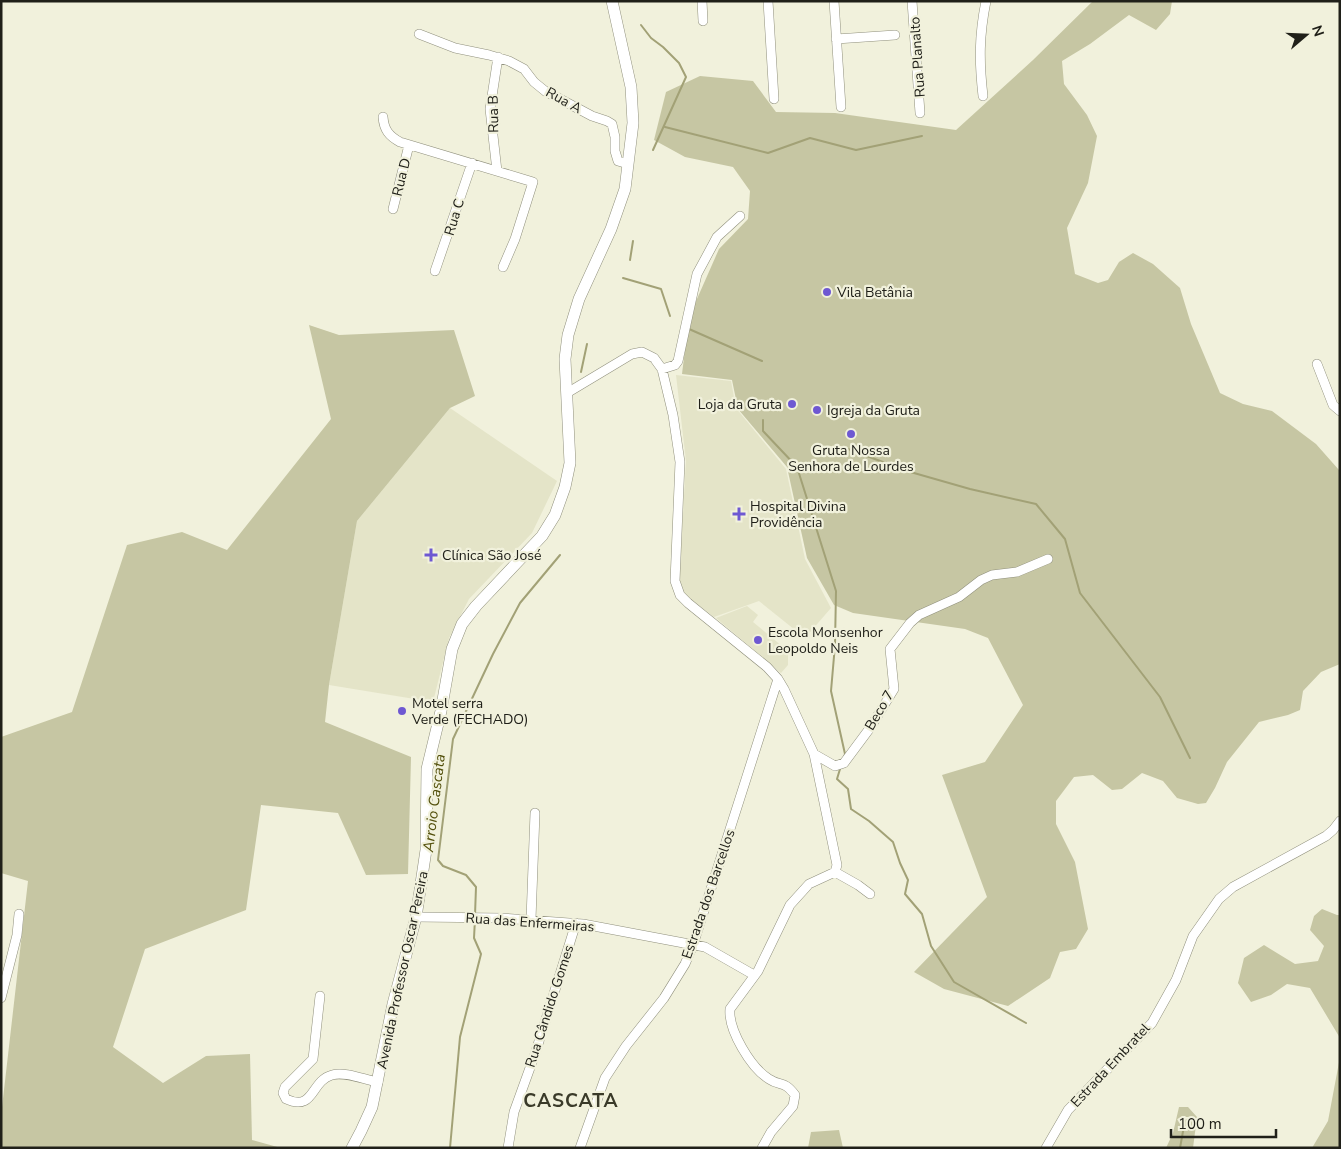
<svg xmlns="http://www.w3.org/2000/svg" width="1341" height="1149" viewBox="0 0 1341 1149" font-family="'Nunito Sans',sans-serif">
<rect width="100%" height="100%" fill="#f1f1dc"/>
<!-- built -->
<path fill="#e4e4c8" d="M676,375L731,381L736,408L786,469L805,559L831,608L805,638L759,601L714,617L684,594L679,582L686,461Z
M450,408L557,481L532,533L469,599L449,638L433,702L329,685L357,521Z
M747,606L758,615L753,622L788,651V665L781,673L716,618Z"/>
<!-- green -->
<path fill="#c6c6a3" d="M1093,1H1172L1170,14L1156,30L1129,15L1090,44L1062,61L1064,84L1087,115L1097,136L1088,183L1067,228L1075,274L1098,283L1108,280L1119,262L1133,253L1153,264L1180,288L1191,324L1220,393L1243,404L1272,411L1316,444L1339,470L1340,664L1321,672L1303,691L1300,710L1288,715L1259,722L1227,762L1215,788L1206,803L1198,804L1177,798L1163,781L1142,773L1122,789L1112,790L1093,775L1074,777L1056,801V824L1075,862L1088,929L1076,949L1060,952L1050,978L1008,1006L944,989L914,972L987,897L942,775L985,762L1023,705L988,638L965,629L853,613L834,605L807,558L787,467L738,409L732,380L682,374L689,317L719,249L748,219L750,191L733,167L685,157L654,140L666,92L700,76L753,81L776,112L835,113L956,130L1033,60Z
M309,325L339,335L454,330L475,396L450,408L357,521L329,685L325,722L411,757L408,874L366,875L338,813L261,805L246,910L145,949L113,1047L163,1083L206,1056L250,1054L252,1140L281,1148H1V1116L28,881L1,873V737L72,712L127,545L182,532L227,550L331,419Z
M1322,909L1337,915H1340V1038L1310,988L1287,984L1271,995L1251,1002L1238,983L1244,958L1264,945L1295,964L1318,961L1324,946L1310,930L1314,916Z
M1340,1057V1148H1312L1328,1121Z
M1179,1107H1188L1197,1117L1193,1148H1166L1173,1133Z
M839,1130L843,1148H808L811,1132Z"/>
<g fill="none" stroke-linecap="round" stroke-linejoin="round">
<!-- stream -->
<path stroke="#a2a176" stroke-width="2" d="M641,25L651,38L663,47L679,63L686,77L653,150
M665,127L768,153L810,138L856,150L922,136
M630,260L633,241
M623,278L661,289L670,316
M689,329L762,361
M581,372L587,344
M763,420V431L797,467L836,591L835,645L831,691L845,754L844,757
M848,449L907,471L970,489L1036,504L1065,539L1080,593L1160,697L1190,758
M840,769L837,779L848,789L851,809L869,821L893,842L900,863L908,880L905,894L922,914L931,946L954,982L1026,1023
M475,915L476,887L466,875L443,866L438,860L453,739L493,654L520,603L560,555
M450,1148L460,1037L481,954L474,938L475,919
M1180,1148L1184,1126"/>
<defs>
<path id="minor" d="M702,1L703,21
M768,1L774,99
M834,1L841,107
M912,1L920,113
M419,34L455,48L489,55L509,61L524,69L534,82L545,91L592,116L607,121L612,124L615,137V151L618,161L628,164
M836,39L895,35
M983,96C979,61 979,36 986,1
M383,117C384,130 389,136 400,142L533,182L515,239L503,267
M497,171L490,109L498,57
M393,209L409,145
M435,271L472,163
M1317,364L1333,405L1340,411
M662,369L675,365L678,361L697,274L717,237L740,216
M567,393L632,354L642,352L654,358L662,369L673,415L680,462L675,581L680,595L688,603L767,667L778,679L784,689L814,754L837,865L835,872L809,884L790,905L758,971L730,1009C728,1030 751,1068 769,1079C781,1087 784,1080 795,1095L793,1106L771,1132L762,1148
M814,754L835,766L844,763L870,728L894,689L890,649L910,623L919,615L959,597L981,580L992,575L1017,572L1048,559
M835,872L858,885L870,894
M416,917L502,918L583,924L705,947L754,975
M531,919L535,813
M320,996L313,1059L285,1087L283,1093L286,1099C315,1112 310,1081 332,1075C345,1071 365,1080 378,1082
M1,998L17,935L19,914
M508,1148L514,1112L535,1054L576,923
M580,1148L605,1078L626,1046L664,998L685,964L693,945L778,679
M1046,1148L1068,1110L1152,1023L1176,980L1193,936L1219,899L1233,887L1326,836L1333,830L1340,821"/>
<path id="major" d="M352,1148L361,1131L372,1107L393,1004L416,917L426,850L427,769L441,711L452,649L462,624L476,606L542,536L555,515L565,487L570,463L565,359L568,335L579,299L611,229L625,189L633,123L631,87L612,1"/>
</defs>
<!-- minor casing -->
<use href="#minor" stroke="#90907d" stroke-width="10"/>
<!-- major casing -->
<use href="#major" stroke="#90907d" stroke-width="12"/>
<!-- minor -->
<use href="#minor" stroke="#fff" stroke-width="9"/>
<!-- major -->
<use href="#major" stroke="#fff" stroke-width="11"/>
</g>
<!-- markers -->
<g fill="#6e58d2" stroke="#f1f1dc" stroke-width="2">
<circle cx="827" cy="292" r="5"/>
<circle cx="792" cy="404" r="5"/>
<circle cx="817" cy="410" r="5"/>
<circle cx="851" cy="434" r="5"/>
<path d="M736.5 506.5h5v5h5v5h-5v5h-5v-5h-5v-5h5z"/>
<path d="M428.5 547.5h5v5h5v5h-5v5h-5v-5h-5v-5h5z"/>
<circle cx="758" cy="640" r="5"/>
<circle cx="402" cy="711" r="5"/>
</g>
<g text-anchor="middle" stroke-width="4.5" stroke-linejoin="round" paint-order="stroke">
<!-- street labels -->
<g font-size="14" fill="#202019" stroke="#f1f1dc">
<text transform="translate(917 57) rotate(-94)" y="5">Rua Planalto</text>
<text transform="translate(564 100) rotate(29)" y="5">Rua A</text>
<text transform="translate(493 114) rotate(-91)" y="5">Rua B</text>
<text transform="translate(401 177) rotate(-76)" y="5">Rua D</text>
<text transform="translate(454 217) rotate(-73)" y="5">Rua C</text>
<text transform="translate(879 710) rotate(-60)" y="5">Beco 7</text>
<text transform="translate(708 894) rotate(-71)" y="5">Estrada dos Barcellos</text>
<text transform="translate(530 922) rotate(4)" y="5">Rua das Enfermeiras</text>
<text transform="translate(402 970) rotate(-78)" y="5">Avenida Professor Oscar Pereira</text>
<text transform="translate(549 1006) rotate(-72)" y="5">Rua Cândido Gomes</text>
<text transform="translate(1110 1065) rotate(-47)" y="5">Estrada Embratel</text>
</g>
<!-- poi labels -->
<g font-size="14" fill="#202019" stroke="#f1f1dc" text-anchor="start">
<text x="837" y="297">Vila Betânia</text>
<text x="782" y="409" text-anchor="end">Loja da Gruta</text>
<text x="827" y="415">Igreja da Gruta</text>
<text x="851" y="455" text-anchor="middle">Gruta Nossa<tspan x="851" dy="16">Senhora de Lourdes</tspan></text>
<text x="750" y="511">Hospital Divina<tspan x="750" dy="16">Providência</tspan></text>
<text x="442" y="560">Clínica São José</text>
<text x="768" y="637">Escola Monsenhor<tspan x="768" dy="16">Leopoldo Neis</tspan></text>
<text x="412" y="708">Motel serra<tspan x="412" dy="16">Verde (FECHADO)</tspan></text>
</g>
<!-- water labels -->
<g font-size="15" font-style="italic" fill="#53500c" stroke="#f1f1dc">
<text transform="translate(434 803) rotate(-83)" y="5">Arroio Cascata</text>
</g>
<!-- district labels -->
<g font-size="19" font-weight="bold" letter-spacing="1" fill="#3a3a29" stroke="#f1f1dc">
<text x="571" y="1107">CASCATA</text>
</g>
</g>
<!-- border -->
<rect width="1341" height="1149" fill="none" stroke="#202019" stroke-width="5"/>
<!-- north arrow -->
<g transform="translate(1306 35) rotate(71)" stroke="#f1f1dc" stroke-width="4" paint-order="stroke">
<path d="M0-4L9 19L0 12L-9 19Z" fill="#202019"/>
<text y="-8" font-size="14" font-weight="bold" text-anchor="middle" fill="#202019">N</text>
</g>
<!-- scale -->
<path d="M1171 1129v8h105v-8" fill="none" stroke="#202019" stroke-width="2.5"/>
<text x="1178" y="1129" font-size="15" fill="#202019" stroke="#f1f1dc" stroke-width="4" paint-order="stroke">100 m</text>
</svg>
